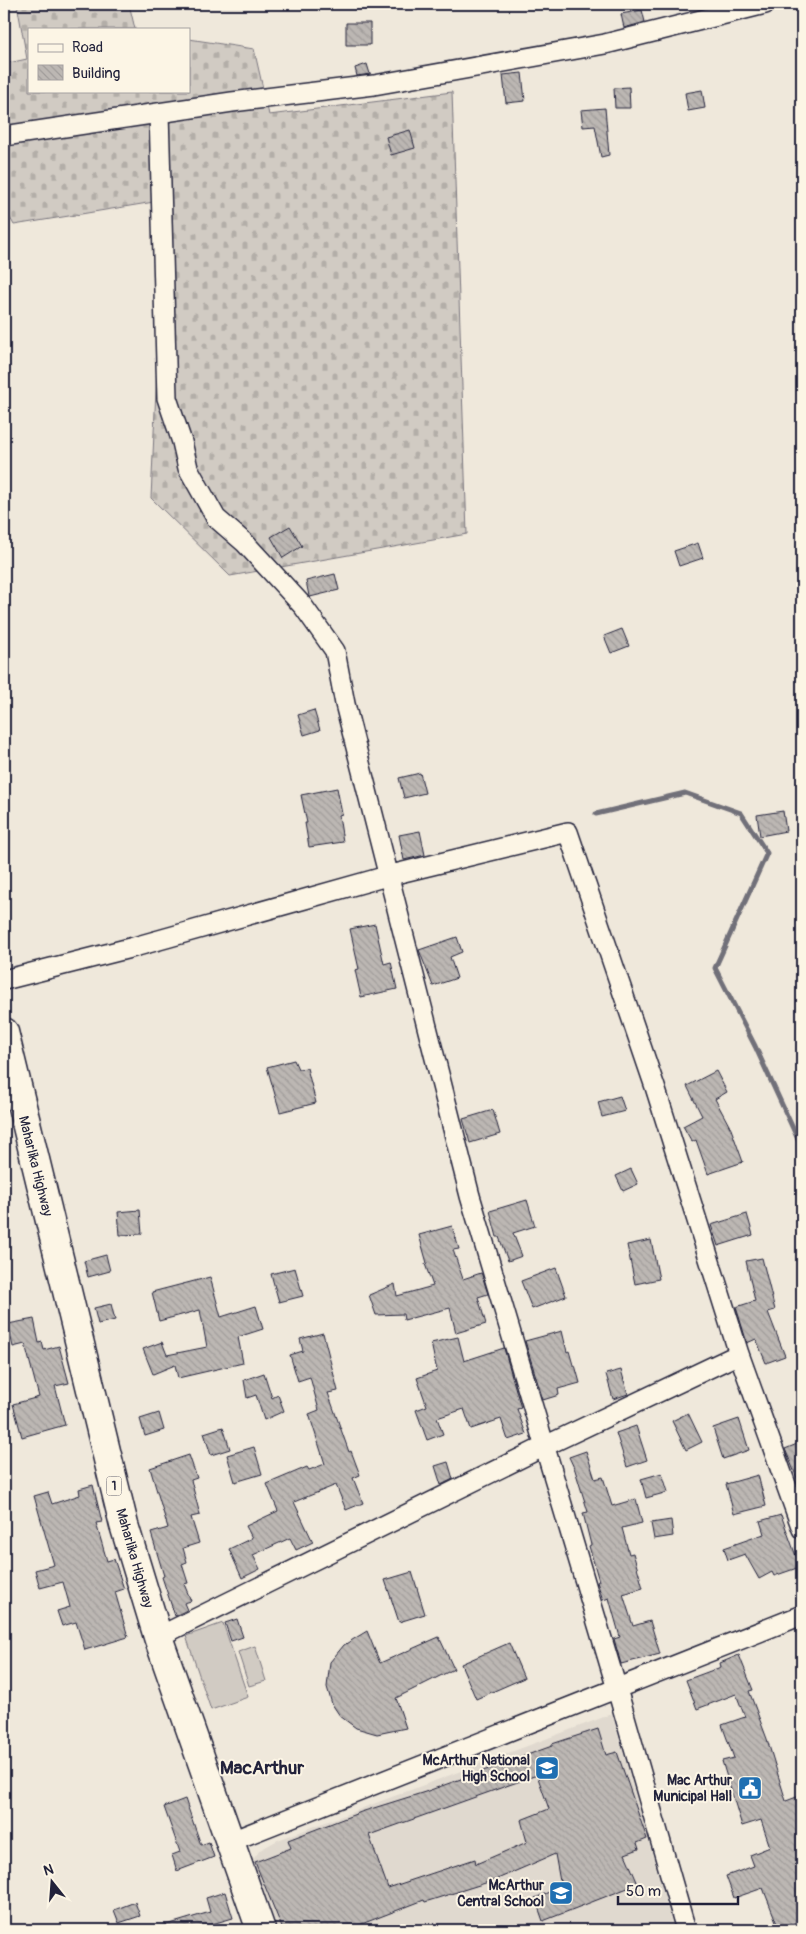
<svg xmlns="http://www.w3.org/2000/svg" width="806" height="1934" viewBox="0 0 806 1934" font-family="Pangolin,sans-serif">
<defs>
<pattern id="cemetery-stones" width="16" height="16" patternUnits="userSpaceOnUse" patternTransform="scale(1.25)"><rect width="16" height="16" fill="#d1cbc3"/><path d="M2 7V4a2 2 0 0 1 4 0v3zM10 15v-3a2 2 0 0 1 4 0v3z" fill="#b3aea8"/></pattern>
<pattern id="building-back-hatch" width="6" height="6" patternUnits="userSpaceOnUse" patternTransform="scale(1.25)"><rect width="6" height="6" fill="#bcb7b3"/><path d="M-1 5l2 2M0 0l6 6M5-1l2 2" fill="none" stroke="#a19d9b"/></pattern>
</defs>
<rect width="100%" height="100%" fill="#efe8db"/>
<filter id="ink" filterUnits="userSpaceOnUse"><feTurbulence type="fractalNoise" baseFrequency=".02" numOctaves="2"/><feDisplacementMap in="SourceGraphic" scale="10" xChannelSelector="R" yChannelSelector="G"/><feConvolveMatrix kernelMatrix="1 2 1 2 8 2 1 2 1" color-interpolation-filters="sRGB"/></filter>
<g filter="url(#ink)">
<!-- built -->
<path fill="#e0d9cf" d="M612,1714L674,1930H276L250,1864L260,1850L278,1840Z"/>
<!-- cemetery -->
<path fill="url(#cemetery-stones)" stroke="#7a767f" d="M17,4H129L135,29H29V91H189V39L254,49L269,115L452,92L467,534L230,576L151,498L159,324L154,202L14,225L4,207V64L27,59Z"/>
<!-- pitch -->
<path fill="#d1cbc3" stroke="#7a767f" d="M223,1623L248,1697L211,1710L186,1636Z
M255,1646L266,1681L249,1686L238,1652Z"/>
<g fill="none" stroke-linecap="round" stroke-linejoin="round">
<!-- stream -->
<path stroke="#716f79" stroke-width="5" d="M596,814L685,793L741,813L767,853L715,968L755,1046L802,1148"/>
</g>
<!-- building -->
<path fill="url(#building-back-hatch)" stroke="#22223b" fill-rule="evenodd" d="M642,10L645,22L624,28L621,14Z
M346,23H370V45H346Z
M367,64L370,74L357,76L355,68Z
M522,73L525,101L506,103L503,75Z
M629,87L630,108H615L614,88Z
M702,90L705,108L688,111L685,93Z
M605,108L609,155L601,157L595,126L583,127L581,110Z
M410,130L415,148L391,155L386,137Z
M290,526L302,546L283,558L271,537Z
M698,543L703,558L679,566L674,551Z
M335,574L339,590L310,597L309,596L306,581Z
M622,629L629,646L611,653L604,636Z
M314,710L320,730L304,735L298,715Z
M420,773L425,793L404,798L399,778Z
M337,788L342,814L339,815L343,842L309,847L305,823H307L301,795Z
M783,811L786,831L760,836L757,815Z
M420,831L425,855L404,860L399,835Z
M375,924L384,964L391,962L397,989L361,997L355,970L359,969L350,929Z
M457,937L462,952L450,957L457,978L433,986L419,950Z
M294,1060L298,1069L307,1068L316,1103L280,1112L267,1067Z
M716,1071L727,1092L715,1099L731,1129L743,1162L708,1174L696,1140L692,1142L683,1126L702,1116L687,1086Z
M620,1096L625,1111L602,1117L598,1102Z
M493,1110L500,1134L470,1143L463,1119Z
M631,1169L638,1184L623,1191L616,1176Z
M527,1200L535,1226L513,1233L522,1256L508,1261L499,1237H497L490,1211Z
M140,1210L142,1234L120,1235L118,1212Z
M747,1214L753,1235L718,1246L711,1225Z
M452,1226L459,1249L453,1250L463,1279L481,1273L482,1275L488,1294L478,1297L486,1324L456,1333L450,1308L404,1320L403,1314L376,1315L369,1295L395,1284L397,1296L433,1286L425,1264L427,1263L419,1235Z
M651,1240L659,1279L635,1284L627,1245Z
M106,1255L110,1271L88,1277L84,1261Z
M762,1258L775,1310L768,1312L785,1356L766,1363L756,1339L747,1343L736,1307L755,1301L746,1261Z
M295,1268L303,1296L279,1302L271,1274Z
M556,1268L566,1296L532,1309L521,1281Z
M210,1277L221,1317L256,1306L263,1329L238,1337L243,1363L178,1378L175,1365L153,1374L143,1349L162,1342L167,1355L207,1347L200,1310L159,1321L152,1292Z
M111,1304L115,1320L98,1324L94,1308Z
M34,1319L39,1343L42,1342L44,1350L59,1346L69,1383L55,1386L65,1425L22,1437L13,1404L39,1397L25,1344L13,1347L8,1324Z
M562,1331L567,1352L569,1351L573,1365H575L580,1383L558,1389L559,1395L543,1400L525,1341Z
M323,1333L338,1391L328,1393L349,1452L351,1451L360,1475L353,1478L363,1503L346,1510L336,1485L294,1502L313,1542L296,1550L290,1538L253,1555L260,1569L242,1578L229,1549L252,1538L246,1526L278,1511L267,1484L307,1467L309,1470L325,1464L309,1414L319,1410L310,1377L298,1381L290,1355L303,1351L300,1339Z
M458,1337L464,1361L504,1348L521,1408L517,1409L526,1434L508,1440L501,1419L471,1429L464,1409L437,1418L443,1434L427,1440L416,1410L427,1406L417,1378L437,1371L431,1343Z
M621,1370L628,1394L613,1399L606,1374Z
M264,1373L272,1398L278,1395L284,1411L264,1420L256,1395L247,1398L244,1380Z
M159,1413L164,1430L145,1436L140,1419Z
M688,1413L702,1442L686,1450L672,1421Z
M739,1419L749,1450L723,1459L713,1428Z
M636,1426L647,1460L627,1467L616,1433Z
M223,1427L230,1449L211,1455L204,1433Z
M802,1442V1490L785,1449Z
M254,1447L262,1474L235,1482L227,1455Z
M586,1451L595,1479L603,1477L612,1506L636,1499L642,1523L622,1528L629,1554L633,1553L643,1588L623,1594L633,1626L650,1621L660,1654L621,1664L614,1639L620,1637L609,1598L603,1600L597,1582L599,1581L589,1546L591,1545L583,1513L588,1512L575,1470L569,1457Z
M189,1455L197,1478L191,1480L200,1515L191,1517L199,1543L183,1548L187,1562L182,1564L188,1583L184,1584L191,1601L184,1603L187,1610L175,1616L162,1577L164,1576L151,1533L168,1528L150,1468Z
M448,1462L453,1479L441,1485L435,1466Z
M662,1473L668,1492L646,1498L641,1479Z
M758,1475L766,1506L734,1514L726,1484Z
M93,1485L102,1522L96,1523L107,1561L114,1559L124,1589L115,1592L128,1637L85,1650L76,1622L62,1626L57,1611L70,1607L63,1582L40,1588L35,1570L54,1565L34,1496L48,1492L52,1504L80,1495L79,1489Z
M781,1515L800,1567L774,1576L772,1572L759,1579L745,1554L728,1560L724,1548L764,1534L760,1521Z
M671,1520L673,1536L654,1539L651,1523Z
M412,1572L425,1614L399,1622L385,1580Z
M237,1619L243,1637L231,1641L225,1623Z
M367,1631L380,1663L439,1637L454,1669L396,1698L406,1728L377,1734L356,1728L340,1716L332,1704L327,1687L330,1662L344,1645Z
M509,1643L524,1678L476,1699L461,1664Z
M739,1655L753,1690L749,1691L767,1739L786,1801L802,1795V1920L779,1929L763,1888L734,1898L726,1876L754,1866L750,1855L770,1847L761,1820L742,1826L722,1761L734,1758L722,1725L745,1717L736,1694L697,1709L686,1680L721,1667L720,1663Z
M598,1729L606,1755L617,1752L647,1839L637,1843L639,1849L625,1854L638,1884L543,1921L535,1898L561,1887L555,1854L495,1880L425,1902L424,1900L346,1930H283L255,1862L291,1848L288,1840L361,1812L425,1792L552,1746V1744ZM537,1775L549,1809L521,1820L527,1842L476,1864L475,1859L388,1888L369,1835Z
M185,1799L201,1845L209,1842L214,1857L177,1871L172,1855L180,1852L164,1807Z
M225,1892L233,1918L191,1930H160V1927L210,1912L206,1898Z
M135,1902L140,1916L119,1923L114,1910Z"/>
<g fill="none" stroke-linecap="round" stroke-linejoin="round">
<defs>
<path id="minor" d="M159,113L167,398L182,442L188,468L216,518L245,543L303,606L335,651L345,704L470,1196L617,1689L686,1930
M4,136L232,102L374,85L605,44L765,4
M4,980L134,947L387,876L568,832L655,1087L739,1354L802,1529
M158,1637L545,1446L739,1354
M229,1842L802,1615"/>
<path id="trunk" d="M4,1032L124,1525L158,1637L261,1930"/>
</defs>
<!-- minor casing -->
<use href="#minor" stroke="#22223b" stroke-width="22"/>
<!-- trunk casing -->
<use href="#trunk" stroke="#22223b" stroke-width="31"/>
<!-- minor -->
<use href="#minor" stroke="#fcf5e5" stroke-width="19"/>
<!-- trunk -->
<use href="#trunk" stroke="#fcf5e5" stroke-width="28"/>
</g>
</g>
<!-- icons -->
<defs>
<symbol id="school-square" viewBox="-11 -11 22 22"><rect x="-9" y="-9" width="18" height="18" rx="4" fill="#1f6fb2" stroke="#fcf5e5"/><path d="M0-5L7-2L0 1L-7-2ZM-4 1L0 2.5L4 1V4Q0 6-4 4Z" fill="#fff"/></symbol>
<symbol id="civic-square" viewBox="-11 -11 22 22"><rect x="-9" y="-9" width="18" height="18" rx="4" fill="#1f6fb2" stroke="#fcf5e5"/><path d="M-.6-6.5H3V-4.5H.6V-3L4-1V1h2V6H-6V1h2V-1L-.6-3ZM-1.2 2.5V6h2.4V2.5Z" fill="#fff"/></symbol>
</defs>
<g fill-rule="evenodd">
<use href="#school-square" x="533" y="1754" width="28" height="28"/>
<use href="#civic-square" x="736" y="1774" width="28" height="28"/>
<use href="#school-square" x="547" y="1879" width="28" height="28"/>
</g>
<g text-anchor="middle" stroke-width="4" stroke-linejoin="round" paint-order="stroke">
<!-- shield labels -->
<rect fill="#fcf5e5" stroke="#63616e" stroke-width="1" x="106.5" y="1476.5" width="15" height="19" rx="4"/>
<g font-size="12" font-weight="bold" fill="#22223b">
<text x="114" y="1490">1</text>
</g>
<!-- street labels -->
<g font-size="14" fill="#22223b" stroke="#fcf5e5">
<text transform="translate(36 1166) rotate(76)" y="5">Maharlika Highway</text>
<text transform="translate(135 1558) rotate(74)" y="5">Maharlika Highway</text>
</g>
<!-- poi labels -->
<g font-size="14" font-weight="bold" fill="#22223b" stroke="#fcf5e5" text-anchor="end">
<text x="530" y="1765">McArthur National<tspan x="530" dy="16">High School</tspan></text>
<text x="732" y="1785">Mac Arthur<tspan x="732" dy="16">Municipal Hall</tspan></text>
<text x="544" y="1890">McArthur<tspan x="544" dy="16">Central School</tspan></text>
</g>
<!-- district labels -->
<g font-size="19" font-weight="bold" fill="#22223b" stroke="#fcf5e5">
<text x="262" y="1774">MacArthur</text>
</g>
</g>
<!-- margin -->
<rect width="806" height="1934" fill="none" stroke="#fcf5e5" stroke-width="20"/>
<rect x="10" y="10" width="786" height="1914" fill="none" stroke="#22223b" stroke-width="2" filter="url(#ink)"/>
<!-- legend -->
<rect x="28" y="28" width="162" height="65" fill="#fcf5e5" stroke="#a5a1a1"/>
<rect x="38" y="44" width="25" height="8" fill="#fcf5e5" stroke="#a5a1a1"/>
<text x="72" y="52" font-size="15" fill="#22223b">Road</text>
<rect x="38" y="65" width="25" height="15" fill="url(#building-back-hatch)" stroke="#a5a1a1"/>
<text x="72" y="78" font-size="15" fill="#22223b">Building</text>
<!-- north arrow -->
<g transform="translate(52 1882) rotate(343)" stroke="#fcf5e5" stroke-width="4" paint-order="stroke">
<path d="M0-4L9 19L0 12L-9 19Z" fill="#22223b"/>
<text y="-8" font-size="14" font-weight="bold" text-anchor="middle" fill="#22223b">N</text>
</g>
<!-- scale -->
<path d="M618 1896v8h120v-8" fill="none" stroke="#22223b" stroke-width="2.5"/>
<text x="626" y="1896" font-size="15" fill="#22223b" stroke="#fcf5e5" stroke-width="4" paint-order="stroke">50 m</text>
</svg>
